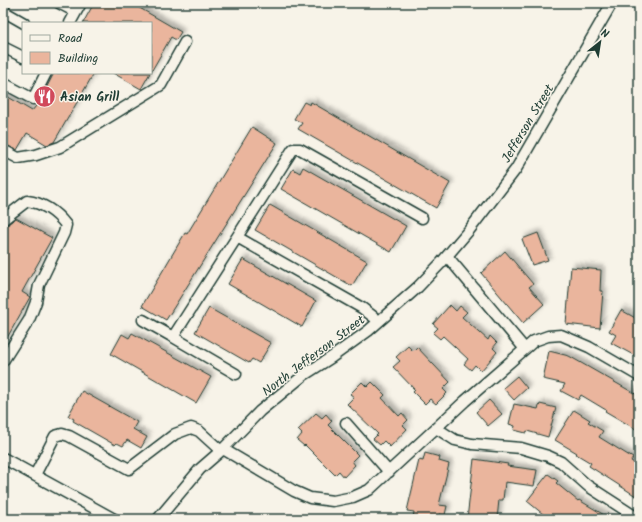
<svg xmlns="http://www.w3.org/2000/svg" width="642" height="522" viewBox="0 0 642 522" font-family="Kalam,sans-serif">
<defs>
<filter id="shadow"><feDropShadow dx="3.5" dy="-3.5" stdDeviation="2" flood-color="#0004"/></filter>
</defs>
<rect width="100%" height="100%" fill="#f7f3e8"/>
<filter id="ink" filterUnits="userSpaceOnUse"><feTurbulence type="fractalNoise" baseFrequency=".025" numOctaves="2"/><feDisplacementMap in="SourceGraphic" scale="8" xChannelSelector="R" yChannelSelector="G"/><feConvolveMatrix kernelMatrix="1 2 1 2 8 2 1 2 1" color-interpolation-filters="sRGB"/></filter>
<g filter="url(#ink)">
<!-- building -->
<path fill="#eab59d" stroke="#1f3d34" filter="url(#shadow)" d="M94,3H131L181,32L176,40L171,37L151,72V23H83Z
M54,73H94L54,142L47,145L27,133L17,150L3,144V94L32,111L39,102Z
M113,73H150L141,89Z
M304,102L310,105L311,102L450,183L436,208L298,129L302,123L294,119Z
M252,127L277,143L166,320L142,306L185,233L187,234Z
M303,167L406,226L391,252L281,189L293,169L300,173Z
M270,205L367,261L352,286L255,230Z
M16,218L52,238L22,292L30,297L3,345V229L5,226Z
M538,233L548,260L532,265L522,239Z
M505,251L533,284L529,287L544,304L523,323L481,273Z
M243,259L316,301L302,327L228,284Z
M571,267L601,270L600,291H603L600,328L566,324Z
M450,305L456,311L460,306L467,312L462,317L488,340L490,336L497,343L493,348L497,352L481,371L475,365L471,370L464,364L468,359L443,336L440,339L433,333L438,328L433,324Z
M209,308L271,343L259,363L252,359L249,363L195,332Z
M621,310L639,320V358L611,343L616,335L609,331Z
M132,333L211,377L196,403L111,354L122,334L129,338Z
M408,346L413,351L417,347L450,382L443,389L447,393L436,404L430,399L425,404L413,392L415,390L393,367L400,361L396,357Z
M549,351L569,356L639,396V431L605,411L606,410L581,395L578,400L561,391L565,384L543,379Z
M517,376L527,388L514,400L503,388Z
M362,382L367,387L372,382L385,395L382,398L399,416L402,413L408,420L403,425L407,429L390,447L384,441L380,445L373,439L378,434L347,404L354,397L350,394Z
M82,391L137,422L133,429L147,437L141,448L127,440L123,446L117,443L115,445L73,421L74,419L68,416Z
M489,400L502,414L488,426L476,412Z
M514,404L538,409L540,404L556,408L548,437L527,431L526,433L514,430L515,426L509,424Z
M574,410L590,420L588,422L603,431L599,437L633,458L631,461L639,466V498L589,466L591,463L576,454L577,453L555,440Z
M316,413L322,418L326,414L332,421L328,425L358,455L352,461L355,465L344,477L339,471L335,475L305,445L304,446L297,440L302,434L298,430Z
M425,453L440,457L439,461L449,464L439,505L447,506L445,515L439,514L438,519H420L413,517L414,512L407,511L419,460L423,461Z
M474,459L508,464L507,466L537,470L534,486L505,482L503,500H499L497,519H467Z
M548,474L558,481L556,483L578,501L579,500L611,519H549L527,501Z"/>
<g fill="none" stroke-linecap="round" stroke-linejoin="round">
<defs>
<path id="minor" d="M59,3L76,12
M3,11L24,23
M70,23L81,3
M3,47L23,57
M3,83L33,99L46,73
M3,150L18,158L36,155L60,147L161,85L185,42
M3,220L14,211L27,201C43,203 56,212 66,225L64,233L39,285L36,302L29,320L3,361
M447,256L525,349
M143,320L173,337
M379,321L362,308L237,237L293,149H300L422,218
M236,374L173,337L237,237
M639,376L589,347L561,335L548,336L534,341L525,349L465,401L436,428L455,440L472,444L521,448L548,456L561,462L588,486L639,519
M346,423L389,472
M223,449L294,491L310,498L333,501L353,497L369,490L436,428
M3,458L114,519
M35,475L55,436L62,434L69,436L129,469L175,434L191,428L199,431L221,451
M158,519L200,469L223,449L260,411L304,375L332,357L368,331L418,287L441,263L470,229L516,169L612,3"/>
</defs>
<!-- minor casing -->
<use href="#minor" stroke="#1f3d34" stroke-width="13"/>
<!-- minor -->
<use href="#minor" stroke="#f7f3e8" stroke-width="10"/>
</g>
</g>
<!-- icons -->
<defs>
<symbol id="restaurant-disc" viewBox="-11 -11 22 22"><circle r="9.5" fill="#d1495b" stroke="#f7f3e8"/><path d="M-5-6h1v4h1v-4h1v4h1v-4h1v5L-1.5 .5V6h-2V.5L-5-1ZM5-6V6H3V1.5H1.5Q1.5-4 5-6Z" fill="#fff"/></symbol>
</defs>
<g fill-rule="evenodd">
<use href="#restaurant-disc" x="32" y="84" width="25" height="25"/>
</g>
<g text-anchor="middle" stroke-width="3" stroke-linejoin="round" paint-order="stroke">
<!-- poi labels -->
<g font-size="13" font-weight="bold" fill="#1f3d34" stroke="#f7f3e8" text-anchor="start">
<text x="60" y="101">Asian Grill</text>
</g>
<!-- street labels -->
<g font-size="13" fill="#1f3d34" stroke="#f7f3e8">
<text transform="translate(527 123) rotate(-59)" y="5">Jefferson Street</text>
<text transform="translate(313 355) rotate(-37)" y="5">North Jefferson Street</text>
</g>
</g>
<!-- margin -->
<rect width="642" height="522" fill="none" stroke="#f7f3e8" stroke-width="16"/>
<rect x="8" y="8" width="626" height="506" fill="none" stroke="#1f3d34" stroke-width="1.5" filter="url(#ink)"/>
<!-- legend -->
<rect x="22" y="22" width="130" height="52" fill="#f7f3e8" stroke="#a1aaa0"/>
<rect x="30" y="35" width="20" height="6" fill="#f7f3e8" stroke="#a1aaa0"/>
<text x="58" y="42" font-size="12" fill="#1f3d34">Road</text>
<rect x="30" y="52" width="20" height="12" fill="#eab59d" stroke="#a1aaa0"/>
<text x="58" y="62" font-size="12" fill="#1f3d34">Building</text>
<!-- north arrow -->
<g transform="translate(600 42) rotate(30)" stroke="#f7f3e8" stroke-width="3" paint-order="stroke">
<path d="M0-3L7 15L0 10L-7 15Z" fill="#1f3d34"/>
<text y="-6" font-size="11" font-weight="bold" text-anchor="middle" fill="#1f3d34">N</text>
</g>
</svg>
